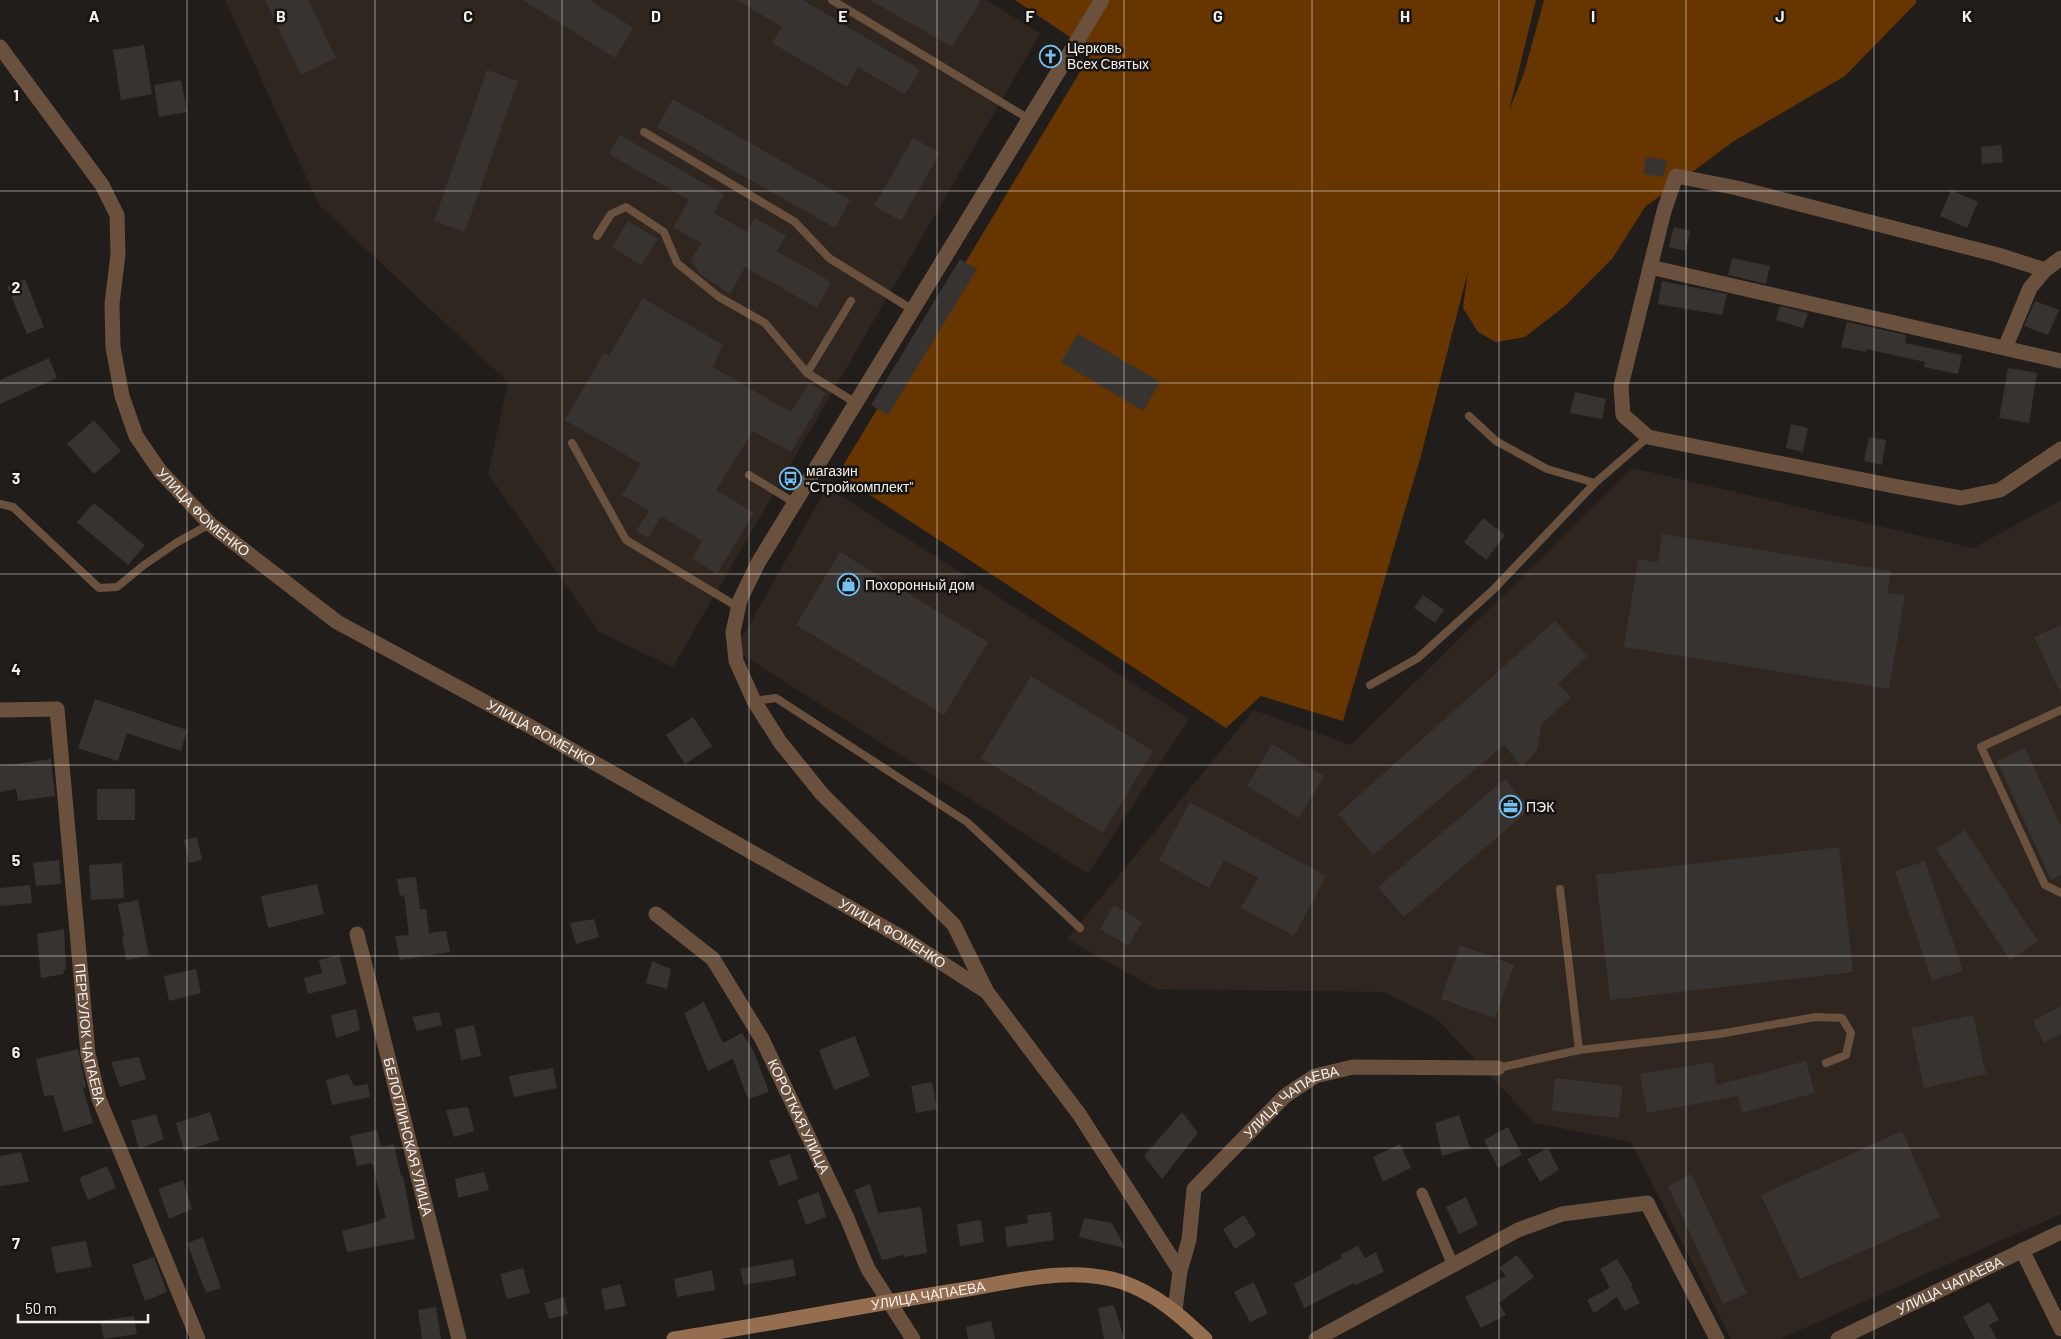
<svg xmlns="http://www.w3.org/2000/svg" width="2061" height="1339" viewBox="0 0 2061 1339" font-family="Barlow,sans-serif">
<rect width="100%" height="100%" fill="#211d1a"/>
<!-- built -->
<path fill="#2f261f" d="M225,0H987L1040,34L673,667L599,632L488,474L508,382L319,205Z
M1633,468L1973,548L2061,500V1214L1780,1339H1731L1631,1142L1535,1123L1437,1019L1383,992L1156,989L1067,939L1254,710L1351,745Z
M827,487L1189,719L1088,874L735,650Z"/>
<!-- green -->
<path fill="#673500" d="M1015,0H1536L1509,111L1524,73L1544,0H1916V3L1845,76L1734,141L1645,207L1612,259L1565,306L1525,337L1496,342L1478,332L1463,308L1468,271L1420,459L1343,721L1261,696L1226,728L838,474L1092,52Z"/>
<!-- building -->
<path fill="#373330" d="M265,0H308L336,58L301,75Z
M523,0H590L633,28L615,58Z
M737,0H803L920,70L905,95L858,67L847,87L772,43L782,27Z
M870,0H981L952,47Z
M144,45L152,94L121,100L113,50Z
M487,70L518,81L465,232L434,221Z
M181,80L187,112L159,117L154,85Z
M673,99L850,200L835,228L657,127Z
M620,135L724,195L714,213L747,232L755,218L786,236L777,251L831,282L817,308L745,267L730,294L700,274L691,261L701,243L673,227L689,200L609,154Z
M913,138L940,153L901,221L874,206Z
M2001,145L2003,162L1982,164L1981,147Z
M1646,157L1667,160L1664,177L1643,174Z
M1951,190L1978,202L1967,228L1940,216Z
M628,221L658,239L641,265L612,247Z
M1674,227L1690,231L1686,251L1669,247Z
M1732,258L1770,266L1766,284L1728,275Z
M960,259L977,269L888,415L871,405Z
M25,279L44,327L27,334L7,286Z
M1662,281L1727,294L1722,315L1658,304Z
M643,298L723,345L713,367L791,412L809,383L826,393L791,452L753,431L716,490L754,513L717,574L692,558L702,541L661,516L648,538L636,531L649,511L622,495L641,464L565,420L604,353L609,356Z
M2035,301L2059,310L2048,335L2024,326Z
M1780,306L1808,313L1803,328L1776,320Z
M1847,322L1906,335L1905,343L1962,355L1958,374L1924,367L1925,362L1866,349V352L1841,347Z
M1078,334L1160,382L1143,411L1061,362Z
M49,358L57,378L0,404V380Z
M2008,368L2037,373L2029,423L1999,418Z
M1575,392L1606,399L1602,419L1570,413Z
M94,420L121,451L94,474L67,444Z
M1791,424L1808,428L1803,452L1786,448Z
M1869,437L1886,440L1882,465L1864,461Z
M94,503L145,545L128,565L77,522Z
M1483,518L1505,535L1486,560L1464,542Z
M1662,534L1891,571L1887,593L1905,595L1889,689L1624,647L1638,559L1658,562Z
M840,552L988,642L944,715L796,625Z
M1423,595L1444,610L1435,623L1414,608Z
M1555,621L1587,656L1558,684L1571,697L1542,724L1537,750L1522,767L1504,745L1373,855L1338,814Z
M2061,625V694L2034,637Z
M1031,676L1153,751L1103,833L981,758Z
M95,699L187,730L181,751L127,733L118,761L78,748Z
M693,717L712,746L685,764L666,735Z
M1272,744L1324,776L1299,818L1247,786Z
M2025,748L2061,826V875L2051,880L1997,761Z
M51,759L55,796L18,801L16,789L0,792V766Z
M1505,779L1530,809L1404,917L1378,887Z
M97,789H135V820H97Z
M1190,802L1326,876L1294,936L1241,908L1258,878L1224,860L1209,888L1159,860Z
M1965,830L2038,941L2010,960L1936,849Z
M197,837L202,860L189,863L184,840Z
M1839,847L1853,972L1610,1000L1596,875Z
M59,860L61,884L36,886L33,863Z
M1925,861L1963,971L1932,981L1895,871Z
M122,863L124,898L91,900L89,865Z
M416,877L420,909H426L429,933L446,931L450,952L400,960L395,936L409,935L404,895L400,896L397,879Z
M317,884L324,914L268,928L261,896Z
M30,885L32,903L0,906V888Z
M138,900L149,956L126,960L122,937L124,936L118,904Z
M1114,905L1142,922L1128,946L1100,929Z
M594,919L599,937L576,944L570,923Z
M64,929L66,969L63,970L64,974L41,978L37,934Z
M1460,945L1514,965L1495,1018L1441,999Z
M339,955L347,984L308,994L304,978L322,973L319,960Z
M652,961L671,969L667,989L646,983Z
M196,969L201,993L169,1001L164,976Z
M704,1002L723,1043L742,1033L754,1052L769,1092L748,1099L733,1059L708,1071L684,1013Z
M2061,1006V1034L2044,1043L2033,1021Z
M356,1009L360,1030L336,1038L331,1015Z
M439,1012L442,1025L417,1031L412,1017Z
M1973,1015L1986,1074L1924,1088L1911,1028Z
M474,1025L481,1056L461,1060L455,1029Z
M855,1036L870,1076L834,1090L819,1050Z
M78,1049L86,1087L83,1088L93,1123L64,1132L53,1095L44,1096L36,1059Z
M139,1057L146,1079L120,1087L111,1062Z
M1806,1061L1815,1093L1742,1113L1738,1096L1647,1113L1640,1074L1713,1062L1717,1085Z
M553,1068L557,1088L514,1097L509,1076Z
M348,1074L354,1086L368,1084L370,1097L332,1105L326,1080Z
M1555,1078L1623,1086L1619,1118L1552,1111Z
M932,1082L937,1109L916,1113L911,1086Z
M468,1107L474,1131L454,1137L446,1110Z
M210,1112L219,1140L184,1151L176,1123Z
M1182,1112L1198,1133L1162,1179L1144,1156Z
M156,1114L164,1139L139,1149L131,1121Z
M1459,1115L1470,1148L1442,1156L1435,1123Z
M1508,1127L1522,1155L1498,1168L1484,1140Z
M377,1130L381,1147L394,1144L401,1176H403L415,1239L347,1252L342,1231L380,1221V1219L386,1218L372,1163L357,1166L350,1136Z
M1902,1131L1940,1217L1800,1279L1761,1195Z
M1400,1144L1411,1168L1383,1182L1373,1157Z
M1548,1148L1559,1170L1540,1182L1527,1159Z
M21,1152L29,1182L0,1186V1156Z
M790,1154L798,1179L779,1186L769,1161Z
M107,1166L116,1188L88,1200L79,1178Z
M484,1172L489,1190L458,1198L455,1179Z
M1691,1174L1747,1293L1723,1304L1668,1186Z
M183,1180L192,1209L169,1219L158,1189Z
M870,1184L878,1213L921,1207L927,1253L904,1257V1255L882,1260L854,1190Z
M819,1192L826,1217L806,1225L797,1200Z
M1466,1197L1478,1225L1459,1234L1446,1207Z
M1051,1212L1054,1240L1007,1247L1005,1227L1028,1223L1027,1215Z
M1244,1215L1256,1235L1235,1249L1223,1229Z
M1084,1218L1112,1223L1125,1248L1079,1237Z
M981,1220L984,1242L960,1246L957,1224Z
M203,1237L221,1288L206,1293L187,1243Z
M86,1241L92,1267L56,1273L51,1247Z
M1358,1246L1365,1258L1376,1252L1384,1272L1355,1285L1354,1283L1304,1308L1294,1284L1342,1258L1340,1255Z
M1517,1255L1534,1277L1499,1303L1506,1315L1481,1328L1465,1297L1506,1276L1499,1268Z
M154,1257L167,1292L145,1301L132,1265Z
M793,1259L796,1276L744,1285L740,1269Z
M1617,1259L1633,1285L1631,1286L1640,1303L1625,1311L1617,1297L1594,1313L1587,1300L1610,1288L1600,1269Z
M523,1268L530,1293L507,1299L500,1274Z
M712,1270L715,1290L677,1297L674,1279Z
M1254,1282L1268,1314L1250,1322L1234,1292Z
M620,1284L626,1306L605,1310L601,1289Z
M564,1297L568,1314L549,1319L544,1303Z
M1989,1302L1999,1320L1989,1325L1997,1339H1975L1963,1317Z
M1114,1305L1124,1339H1104L1098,1308Z
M436,1307L441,1339H422L418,1310Z
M134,1316L137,1334L104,1339L100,1321Z
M991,1321L995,1339H968L966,1327Z"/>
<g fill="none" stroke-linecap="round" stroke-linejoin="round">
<!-- service -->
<path stroke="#69513e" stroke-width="8" d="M832,0L1029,119
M644,132L795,222L829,258L913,310
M597,236L611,214L626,207L664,232L677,263L719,297L765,323L807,373L856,403
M807,373L851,301
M1469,416L1496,441L1547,469L1595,483
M572,443L626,540L738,607
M749,475L795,503
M0,504L13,507L99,588L117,587L144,565L176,543L210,524
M1370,685L1418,658L1493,590L1595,483L1648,437
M754,701L776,698L967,822L1080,928
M2061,710L1981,747L2045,885L2061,893
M1560,889L1579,1050
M1498,1068L1579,1050L1719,1034L1816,1017L1842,1018L1851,1033L1846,1055L1826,1063"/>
<!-- pedestrian -->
<path stroke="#69513e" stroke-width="11" d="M1422,1193L1453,1265"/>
<!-- minor -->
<g stroke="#69513e" stroke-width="15">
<path id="s1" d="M0,47L102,185L117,215L118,254L112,304L113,347L122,396L136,436L160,471L210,524L337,622L533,728L903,938L987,992L1079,1114L1180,1271L1175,1310"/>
<path d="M1650,267L2061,361"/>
<path d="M2045,270L1998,255L1737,188L1676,176L1664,211L1621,386L1623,415L1648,437L1899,487L1961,498L2000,490L2061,449"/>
<path d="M2005,348L2030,288L2045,270L2061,258"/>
<path id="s2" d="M0,710L57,709L88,1054L99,1099L198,1339"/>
<path id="s3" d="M656,914L713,959L762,1039L847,1218L868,1269L913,1339"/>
<path id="s4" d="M357,934L459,1339"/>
<path d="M986,990L954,925L822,794L780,742L754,701L736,661L733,632L740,600L758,563L1102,0"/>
<path d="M2022,1250L2061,1329"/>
<path id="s5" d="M1180,1271L1189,1240L1194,1189L1285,1096L1315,1076L1353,1067L1498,1068"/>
<path d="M1316,1339L1518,1230L1562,1214L1647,1203L1717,1339"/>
<path id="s6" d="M1838,1339L2061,1232"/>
</g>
<!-- secondary -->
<path stroke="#956d4f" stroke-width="15" id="s7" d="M674,1339C770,1324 865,1305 961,1290C1012,1282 1071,1265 1122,1282C1155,1293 1181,1316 1205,1339"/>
</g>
<!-- grid -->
<path fill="none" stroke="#f3f0ee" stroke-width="1" stroke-opacity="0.55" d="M187,0V1339M375,0V1339M562,0V1339M749,0V1339M937,0V1339M1124,0V1339M1312,0V1339M1499,0V1339M1686,0V1339M1874,0V1339M0,191H2061M0,383H2061M0,574H2061M0,765H2061M0,956H2061M0,1148H2061"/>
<!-- icons -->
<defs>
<symbol id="church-ring" viewBox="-11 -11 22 22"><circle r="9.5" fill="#171411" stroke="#71c1f5" stroke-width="1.5"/><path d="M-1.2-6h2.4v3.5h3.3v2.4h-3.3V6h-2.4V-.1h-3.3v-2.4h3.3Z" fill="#71c1f5"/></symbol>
<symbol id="bus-ring" viewBox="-11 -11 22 22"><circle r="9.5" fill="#171411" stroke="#71c1f5" stroke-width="1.5"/><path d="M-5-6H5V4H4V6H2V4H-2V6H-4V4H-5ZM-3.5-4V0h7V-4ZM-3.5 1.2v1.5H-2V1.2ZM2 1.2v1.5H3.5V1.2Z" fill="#71c1f5"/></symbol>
<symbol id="shop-ring" viewBox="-11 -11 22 22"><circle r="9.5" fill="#171411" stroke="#71c1f5" stroke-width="1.5"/><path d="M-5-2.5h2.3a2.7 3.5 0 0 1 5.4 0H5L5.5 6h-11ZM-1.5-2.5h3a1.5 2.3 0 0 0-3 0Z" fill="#71c1f5"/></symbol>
<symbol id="office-ring" viewBox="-11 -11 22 22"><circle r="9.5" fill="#171411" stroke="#71c1f5" stroke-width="1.5"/><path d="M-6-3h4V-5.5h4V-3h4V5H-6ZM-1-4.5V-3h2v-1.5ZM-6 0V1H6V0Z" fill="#71c1f5"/></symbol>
</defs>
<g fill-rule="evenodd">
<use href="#church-ring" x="1038" y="44" width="25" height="25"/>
<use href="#bus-ring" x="778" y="466" width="25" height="25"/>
<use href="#shop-ring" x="836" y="572" width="25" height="25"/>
<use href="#office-ring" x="1498" y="794" width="25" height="25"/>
</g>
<g text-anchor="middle" stroke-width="5" stroke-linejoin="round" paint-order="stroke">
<!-- poi labels -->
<g font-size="14" fill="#f3f0ee" stroke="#171411" text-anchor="start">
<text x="1067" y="53">Церковь<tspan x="1067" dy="16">Всех Святых</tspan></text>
<text x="806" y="476">магазин<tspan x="806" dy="16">"Стройкомплект"</tspan></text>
<text x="865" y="590">Похоронный дом</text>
<text x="1526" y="812">ПЭК</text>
</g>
<!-- street labels -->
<g font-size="14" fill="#f3f0ee" stroke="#171411">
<text dy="5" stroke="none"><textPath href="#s1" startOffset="532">УЛИЦА ФОМЕНКО</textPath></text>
<text dy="5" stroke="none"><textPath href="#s1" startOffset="938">УЛИЦА ФОМЕНКО</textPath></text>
<text dy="5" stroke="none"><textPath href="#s1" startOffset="1342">УЛИЦА ФОМЕНКО</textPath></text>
<text dy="5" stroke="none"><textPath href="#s2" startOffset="384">ПЕРЕУЛОК ЧАПАЕВА</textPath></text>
<text dy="5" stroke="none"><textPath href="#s5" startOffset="216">УЛИЦА ЧАПАЕВА</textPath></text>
<text dy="5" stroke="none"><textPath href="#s3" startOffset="252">КОРОТКАЯ УЛИЦА</textPath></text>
<text dy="5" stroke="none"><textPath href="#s4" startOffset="209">БЕЛОГЛИНСКАЯ УЛИЦА</textPath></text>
<text dy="5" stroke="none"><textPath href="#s6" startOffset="124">УЛИЦА ЧАПАЕВА</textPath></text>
<text dy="5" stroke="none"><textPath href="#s7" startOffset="258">УЛИЦА ЧАПАЕВА</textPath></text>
</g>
</g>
<g font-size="16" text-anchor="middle" font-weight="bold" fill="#f3f0ee" stroke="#171411" stroke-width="5" stroke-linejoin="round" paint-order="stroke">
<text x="94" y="22">A</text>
<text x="281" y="22">B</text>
<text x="468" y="22">C</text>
<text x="656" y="22">D</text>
<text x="843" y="22">E</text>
<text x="1030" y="22">F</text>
<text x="1218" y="22">G</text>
<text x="1405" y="22">H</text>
<text x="1593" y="22">I</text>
<text x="1780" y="22">J</text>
<text x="1967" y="22">K</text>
<text x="16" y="101">1</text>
<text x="16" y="293">2</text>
<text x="16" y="484">3</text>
<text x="16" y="675">4</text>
<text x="16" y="866">5</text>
<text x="16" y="1058">6</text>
<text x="16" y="1249">7</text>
</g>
<!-- scale -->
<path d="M18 1314v8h130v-8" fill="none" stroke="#f3f0ee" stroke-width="2.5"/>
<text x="25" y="1314" font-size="15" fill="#f3f0ee" stroke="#171411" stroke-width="4" paint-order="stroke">50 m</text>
</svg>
